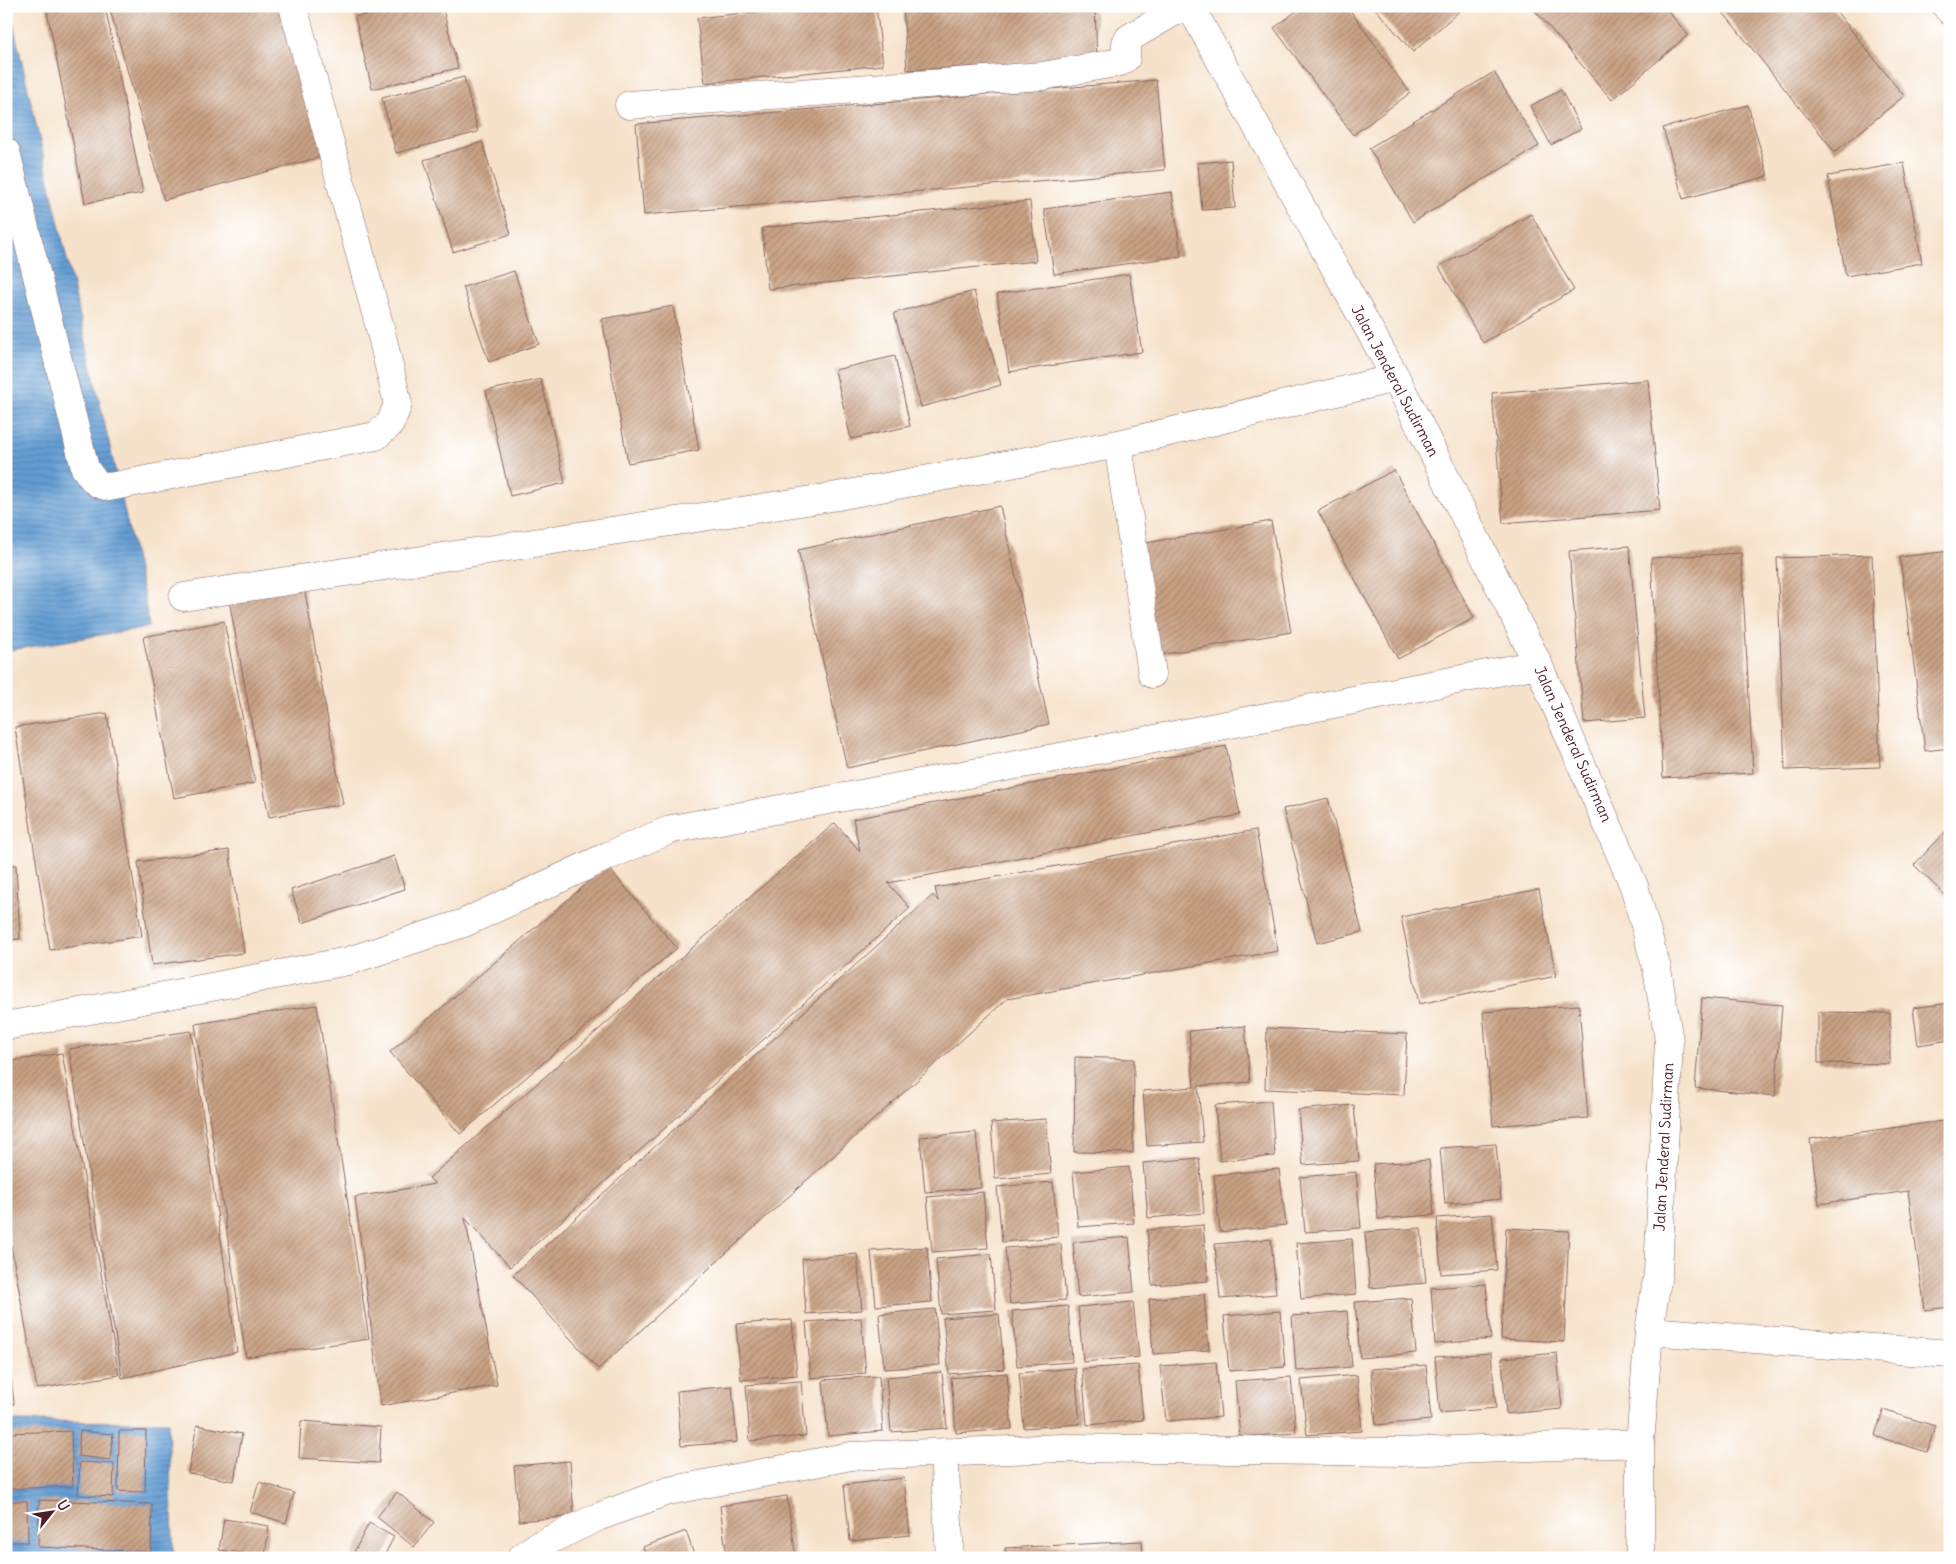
<svg xmlns="http://www.w3.org/2000/svg" width="1956" height="1564" viewBox="0 0 1956 1564" font-family="Delius,sans-serif">
<defs>
<pattern id="water-rules" width="6" height="5" patternUnits="userSpaceOnUse" patternTransform="scale(1.25)"><rect width="6" height="5" fill="#649ed4"/><path d="M0 2.5h6" fill="none" stroke="#5480ac"/></pattern>
<pattern id="building-hatch" width="6" height="6" patternUnits="userSpaceOnUse" patternTransform="scale(1.25)"><rect width="6" height="6" fill="#c9a284"/><path d="M-1 1l2-2M0 6l6-6M5 7l2-2" fill="none" stroke="#a5836c"/></pattern>
</defs>
<rect width="100%" height="100%" fill="#fff"/>
<filter id="ink" filterUnits="userSpaceOnUse"><feTurbulence type="fractalNoise" baseFrequency=".02" numOctaves="2"/><feDisplacementMap in="SourceGraphic" scale="10" xChannelSelector="R" yChannelSelector="G"/><feConvolveMatrix kernelMatrix="1 2 1 2 8 2 1 2 1" color-interpolation-filters="sRGB"/></filter>
<filter id="wash" filterUnits="userSpaceOnUse"><feTurbulence type="fractalNoise" baseFrequency=".0096" numOctaves="4" result="noise"/><feDisplacementMap in="SourceGraphic" scale="20" xChannelSelector="R" yChannelSelector="G"/><feGaussianBlur stdDeviation="1.12" result="paint"/><feColorMatrix in="noise" values="0 0 0 0 0 0 0 0 0 0 0 0 0 0 0 0 0 1.4 0 .05"/><feComposite in="paint" operator="in"/></filter>
<g filter="url(#wash)">
<rect width="100%" height="100%" fill="#f6e2ca"/>
<!-- water -->
<path fill="url(#water-rules)" stroke="#575e80" d="M6,6H9L144,596L149,627L6,651Z
M6,1421L168,1422L174,1558H6Z"/>
<g id="blocks">
<!-- building -->
<path fill="url(#building-hatch)" d="M46,6H105L143,193L85,203Z
M109,6H285L327,155L164,200Z
M400,6H442L458,68L372,89L355,17Z
M811,6H876L883,65L705,83L697,18Z
M903,6H1095L1097,61L907,70Z
M1303,6H1347L1410,93L1353,135L1274,28Z
M1373,6H1465L1413,52Z
M1531,6H1664L1688,35L1612,100Z
M1718,6H1832L1904,96L1835,152Z
M1494,72L1539,146L1413,222L1369,148Z
M464,77L478,132L396,153L382,98Z
M1156,80L1165,170L644,215L636,124Z
M1561,90L1581,129L1551,145L1530,106Z
M1748,105L1768,176L1683,199L1663,128Z
M482,142L511,234L453,252L424,160Z
M1231,160L1235,208L1202,210L1198,163Z
M1904,163L1922,263L1846,276L1828,176Z
M1172,192L1181,256L1054,274L1044,209Z
M1030,201L1036,261L768,289L762,228Z
M1531,214L1574,290L1483,343L1439,267Z
M514,271L539,344L489,362L463,287Z
M1129,274L1142,352L1009,372L997,294Z
M974,291L1001,385L921,407L894,313Z
M673,306L699,450L628,463L602,319Z
M895,356L910,426L851,439L835,370Z
M541,379L565,483L510,496L486,391Z
M1648,380L1660,510L1503,523L1492,393Z
M1394,470L1474,618L1398,659L1318,511Z
M1000,506L1049,724L847,768L798,550Z
M1271,521L1291,632L1159,655L1140,544Z
M1629,546L1645,718L1584,723L1569,551Z
M1950,551V748L1925,751L1900,557Z
M1741,553L1753,773L1663,778L1651,558Z
M1872,555L1880,767L1785,770L1777,558Z
M304,587L343,804L269,817L229,600Z
M224,621L255,783L174,798L143,637Z
M107,713L142,936L50,950L15,727Z
M1226,746L1240,815L888,883L910,908L510,1267L465,1218L497,1385L381,1406L355,1197L435,1184L429,1178L835,823L860,851L853,819Z
M1328,798L1362,932L1317,943L1283,809Z
M1950,827V900L1914,865Z
M1256,830L1278,951L1007,999L598,1369L513,1275L933,895L938,901L935,888Z
M229,850L244,953L152,965L138,862Z
M394,856L405,889L302,923L291,890Z
M6,865H16L20,939L6,940Z
M607,866L677,948L460,1134L390,1052Z
M1539,889L1556,976L1419,1004L1401,917Z
M1702,998L1782,1005L1775,1096L1695,1088Z
M1950,1003V1040L1918,1045L1913,1008Z
M317,1005L369,1339L246,1357L195,1024Z
M1579,1005L1588,1118L1493,1126L1483,1012Z
M1818,1012L1890,1013V1064L1818,1063Z
M1245,1026L1250,1082L1198,1086L1203,1142L1147,1146L1143,1091L1194,1087L1189,1031Z
M1267,1028L1407,1034L1404,1095L1265,1089Z
M191,1031L237,1352L122,1378L69,1049Z
M62,1053L119,1375L37,1389L6,1218V1062Z
M1075,1057L1134,1059L1133,1153L1074,1152Z
M1271,1101L1275,1156L1220,1161L1215,1105Z
M1354,1105L1359,1161L1303,1165L1298,1110Z
M1046,1119L1051,1174L995,1179L991,1123Z
M1950,1120V1307L1925,1310L1908,1191L1819,1204L1810,1139Z
M976,1132L981,1188L925,1192L920,1137Z
M1496,1144L1501,1199L1445,1204L1440,1148Z
M1199,1158L1204,1213L1148,1218L1143,1163Z
M1429,1160L1434,1215L1378,1219L1373,1164Z
M1129,1167L1134,1223L1078,1227L1073,1172Z
M1279,1169L1286,1225L1220,1232L1214,1175Z
M1356,1172L1361,1228L1305,1232L1300,1177Z
M1053,1182L1058,1237L1002,1242L997,1187Z
M983,1192L988,1248L932,1252L927,1197Z
M1492,1214L1497,1270L1441,1274L1437,1218Z
M1203,1225L1208,1281L1152,1285L1147,1230Z
M1421,1228L1426,1283L1370,1288L1365,1232Z
M1506,1228L1569,1231L1564,1342L1501,1339Z
M1129,1237L1134,1292L1078,1297L1073,1242Z
M1271,1239L1276,1294L1220,1299L1215,1244Z
M1352,1239L1356,1294L1301,1299L1296,1243Z
M1061,1244L1066,1300L1010,1304L1005,1248Z
M927,1247L932,1302L876,1306L871,1251Z
M857,1254L862,1310L806,1314L802,1259Z
M991,1254L996,1310L941,1314L936,1259Z
M1486,1284L1491,1339L1435,1344L1431,1288Z
M1204,1294L1209,1350L1153,1354L1149,1299Z
M1411,1298L1416,1353L1360,1358L1355,1302Z
M1133,1302L1139,1357L1083,1362L1078,1307Z
M1068,1306L1072,1362L1017,1366L1012,1311Z
M935,1309L940,1365L884,1369L879,1314Z
M1280,1311L1285,1367L1229,1371L1224,1316Z
M1347,1311L1352,1367L1296,1371L1292,1316Z
M999,1314L1004,1369L949,1374L943,1318Z
M861,1318L866,1373L811,1378L806,1322Z
M792,1320L797,1375L741,1380L736,1324Z
M6,1329L14,1404H6Z
M1491,1353L1496,1408L1440,1413L1435,1357Z
M1557,1353L1562,1409L1506,1414L1502,1358Z
M1216,1362L1221,1417L1166,1421L1160,1366Z
M1138,1365L1143,1420L1087,1425L1082,1369Z
M1426,1365L1431,1420L1376,1425L1371,1369Z
M1075,1368L1080,1424L1024,1428L1019,1373Z
M942,1372L947,1428L891,1432L886,1377Z
M1007,1373L1012,1429L956,1433L951,1378Z
M1357,1375L1362,1431L1307,1435L1301,1380Z
M879,1376L883,1431L828,1436L823,1380Z
M1291,1377L1296,1433L1240,1437L1235,1381Z
M801,1381L806,1436L750,1441L746,1385Z
M732,1386L737,1442L681,1446L677,1391Z
M1883,1410L1935,1426L1927,1452L1875,1436Z
M301,1421L381,1427L379,1463L299,1458Z
M197,1425L242,1434L234,1481L188,1473Z
M71,1431L73,1486L6,1489V1433Z
M80,1431L113,1434L110,1460L78,1456Z
M119,1431H146L145,1492L118,1491Z
M570,1461L574,1516L519,1521L514,1466Z
M80,1462L114,1464L113,1497L78,1495Z
M904,1478L910,1535L850,1541L844,1485Z
M259,1482L294,1493L286,1523L250,1512Z
M397,1492L434,1522L414,1547L377,1517Z
M787,1496L796,1557L727,1558L720,1506Z
M39,1500L152,1504L151,1552L38,1547Z
M6,1501H27L28,1542H6Z
M224,1519L269,1526L265,1556L219,1550Z
M369,1523L394,1537L383,1558H351Z
M686,1531L695,1558H647L643,1547Z
M1142,1541L1143,1558H1006L1005,1548Z"/>
</g>
</g>
<g filter="url(#ink)">
<use href="#blocks" fill-opacity="0" stroke="#866363" stroke-width="1"/>
<g fill="none" stroke-linecap="round" stroke-linejoin="round">
<defs>
<path id="minor" d="M629,105L1043,76L1120,62L1126,58V43L1129,38L1184,6
M6,152L85,468C92,479 96,485 109,487L376,436L390,424L398,404L380,328L293,6
M1118,444L1152,674
M183,597L832,497L1118,444L1396,378
M6,1026L348,961L464,923L608,856L672,829L1108,748L1538,664
M1649,1331L1950,1354
M944,1452L950,1558
M521,1558L537,1546L598,1517L668,1491L851,1456L1063,1448L1402,1452L1640,1443"/>
<path id="major" d="M1190,6L1396,378L1538,664L1634,886L1657,969L1669,1041L1658,1273L1649,1331L1640,1443V1558"/>
<path id="highway" d="M1946,6L1950,11"/>
</defs>
<!-- minor casing -->
<use href="#minor" stroke="#866363" stroke-width="29"/>
<!-- major casing -->
<use href="#major" stroke="#866363" stroke-width="29"/>
<!-- highway casing -->
<use href="#highway" stroke="#866363" stroke-width="29"/>
<!-- minor -->
<use href="#minor" stroke="#fff" stroke-width="28"/>
<!-- major -->
<use href="#major" stroke="#fff" stroke-width="28"/>
<!-- highway -->
<use href="#highway" stroke="#fff" stroke-width="28"/>
</g>
</g>
<g text-anchor="middle" stroke-width="5" stroke-linejoin="round" paint-order="stroke">
<!-- street labels -->
<g font-size="15" fill="#4a1f2b" stroke="#fff">
<text transform="translate(1395 381) rotate(62)" y="5">Jalan Jenderal Sudirman</text>
<text transform="translate(1573 744) rotate(66)" y="5">Jalan Jenderal Sudirman</text>
<text transform="translate(1664 1147) rotate(-87)" y="5">Jalan Jenderal Sudirman</text>
</g>
</g>
<!-- margin -->
<rect width="1956" height="1564" fill="none" stroke="#fff" stroke-width="25"/>
<!-- north arrow -->
<g transform="translate(52 1512) rotate(60)" stroke="#ffffff" stroke-width="4" paint-order="stroke">
<path d="M0-4L9 19L0 12L-9 19Z" fill="#4a1f2b"/>
<text y="-8" font-size="14" font-weight="bold" text-anchor="middle" fill="#4a1f2b">U</text>
</g>
</svg>
